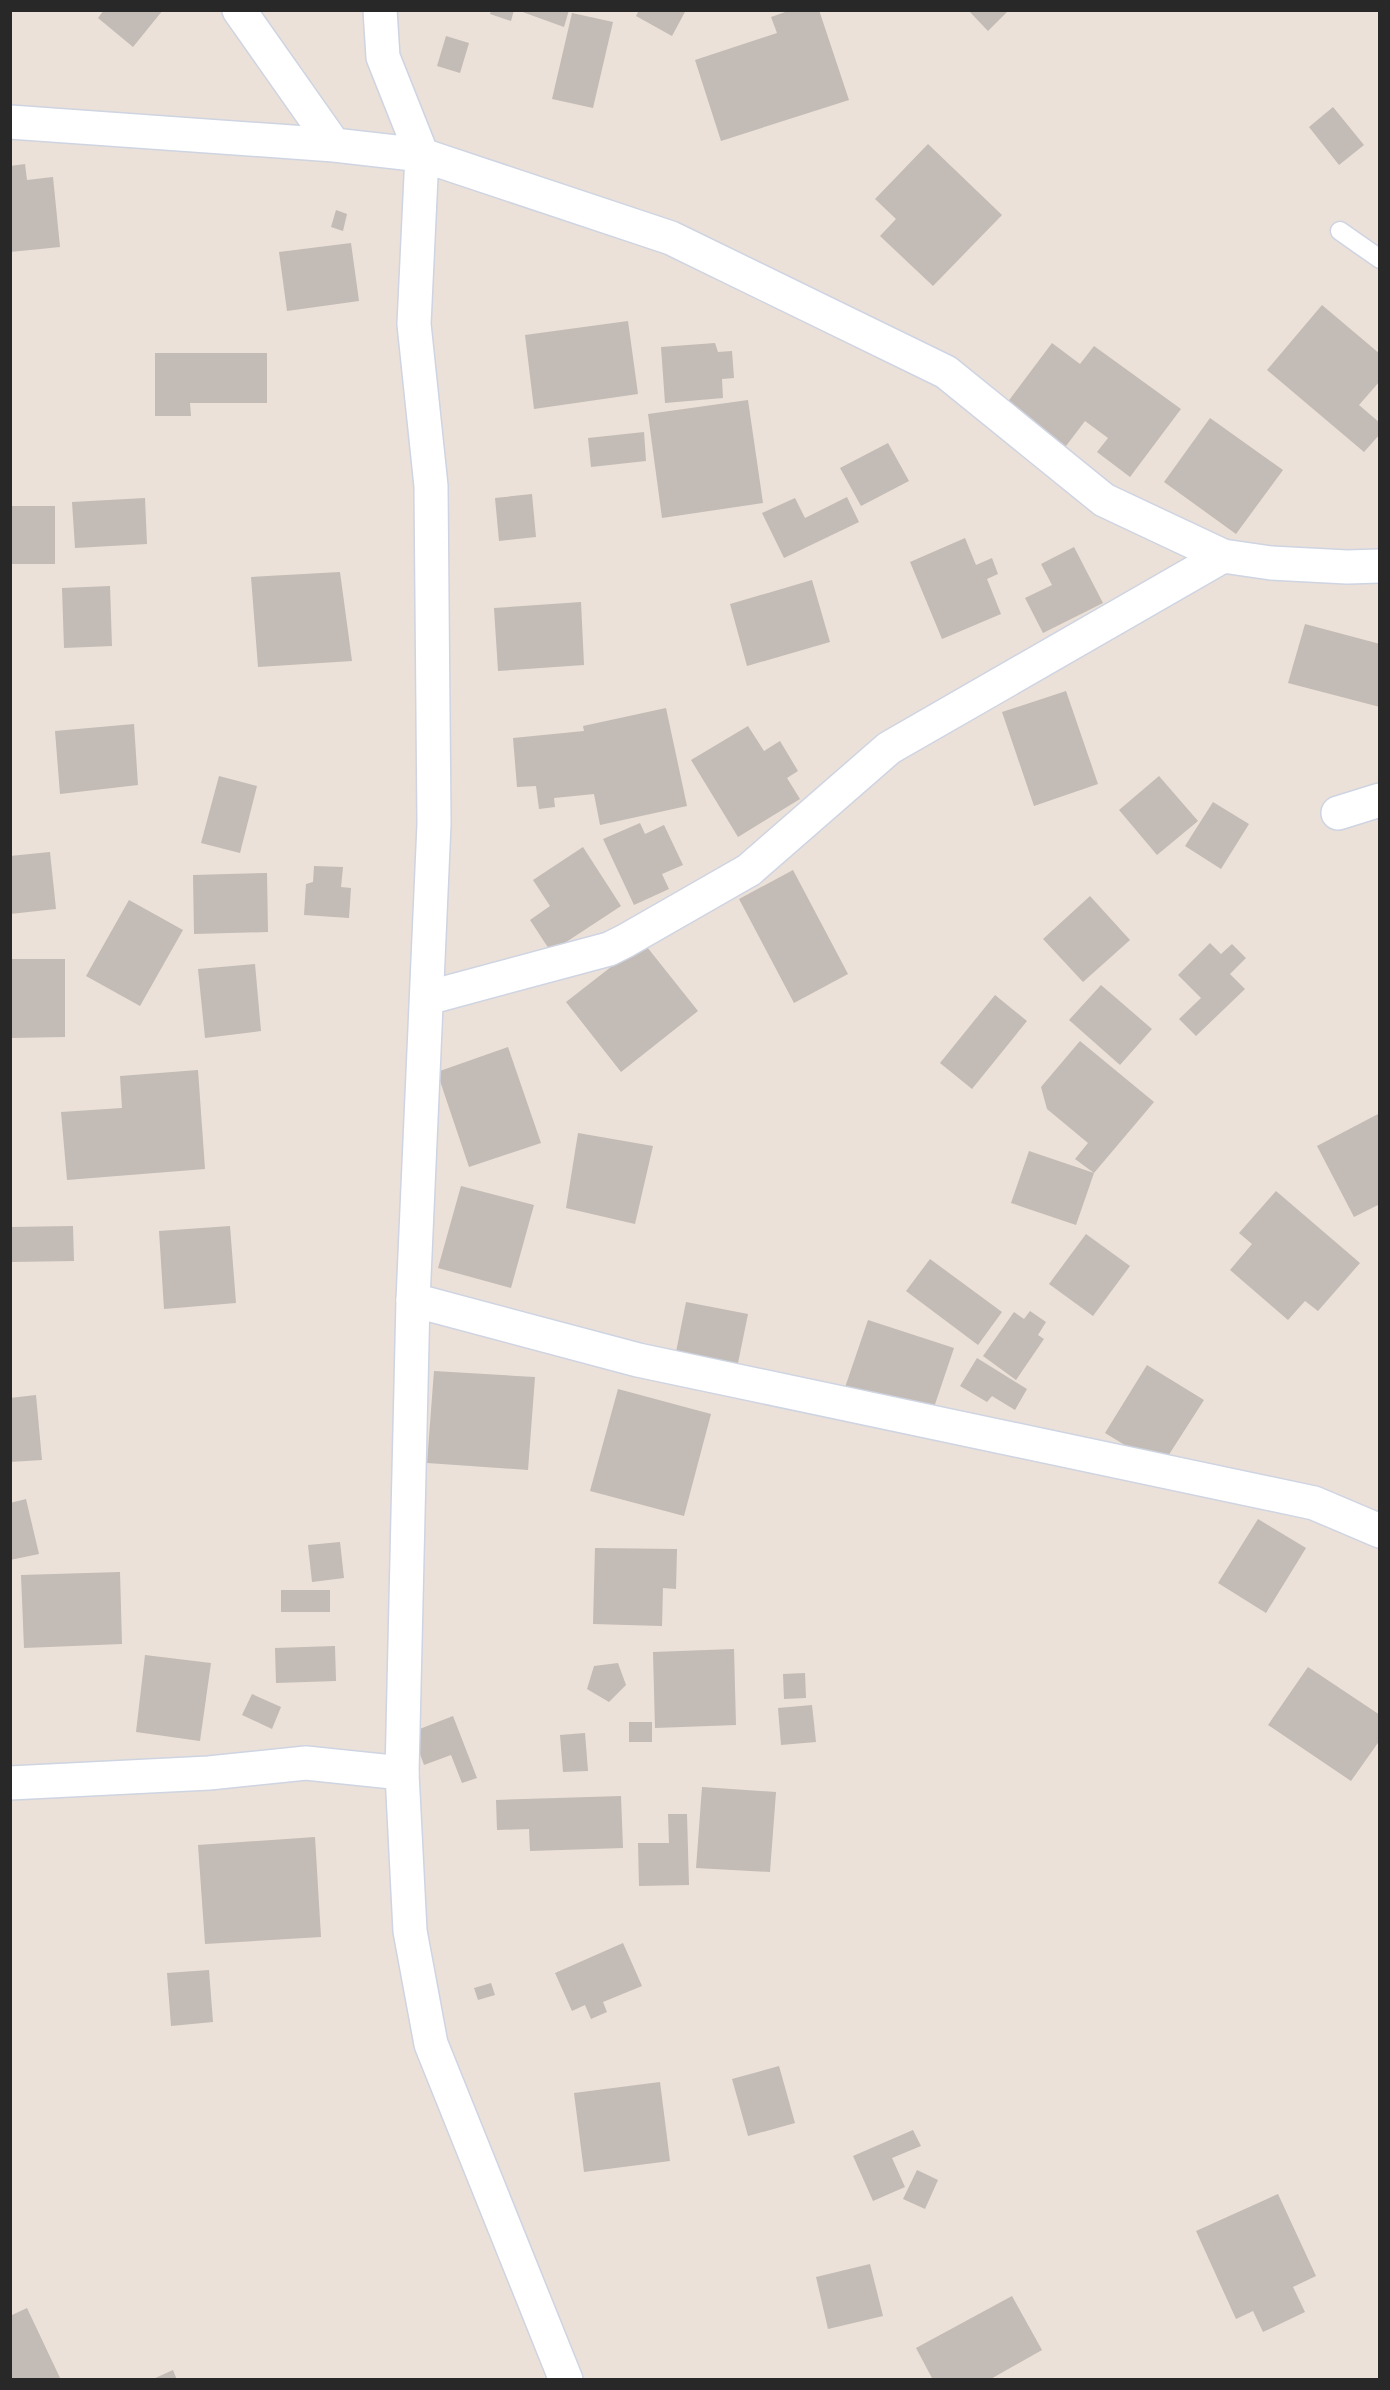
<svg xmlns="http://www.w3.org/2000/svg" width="1390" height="2390" viewBox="0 0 1390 2390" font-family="Quicksand,sans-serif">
<rect width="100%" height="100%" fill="#ebe1d8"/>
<!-- building -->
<path fill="#c3bbb5" d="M104,10H163L133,47L98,18Z
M491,10H514L511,21L490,14Z
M517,10H569L564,27Z
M639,10H686L672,36L636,16Z
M791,10H819L849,100L721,141L695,60L777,33L771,17Z
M968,10H1009L988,31Z
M572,13L613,22L593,108L552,99Z
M446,36L469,43L460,73L437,66Z
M1333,107L1364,145L1339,165L1309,127Z
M928,144L1002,215L933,286L880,236L896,219L875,199Z
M25,164L27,180L53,177L60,247L10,252V166Z
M336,210L347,214L343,231L331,227Z
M351,243L359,301L287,311L279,252Z
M1322,305L1380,354V381L1359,405L1380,423V434L1364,452L1267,370Z
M628,321L638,394L534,409L525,335Z
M715,343L718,352L732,351L734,378L722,379L723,398L665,403L661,347Z
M1052,343L1080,364L1094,346L1181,409L1130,477L1097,452L1108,438L1085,421L1063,450L1004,407Z
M155,353H267V403H190L191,416H155Z
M748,400L763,503L662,518L648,414Z
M1210,418L1283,470L1236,534L1164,482Z
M644,432L646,461L591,467L588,438Z
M888,443L909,481L861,506L840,468Z
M532,494L536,537L499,541L495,498Z
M847,497L859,522L784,558L762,513L795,498L805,518Z
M145,498L147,544L75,548L72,502Z
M10,506H55V564H10Z
M965,538L976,565L992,558L998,574L987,579L1001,614L942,639L910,562Z
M1074,547L1103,603L1043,633L1025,598L1052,585L1041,564Z
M340,572L352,661L258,667L251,577Z
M812,580L830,642L747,666L730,604Z
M110,586L112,646L64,648L62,588Z
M581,602L584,665L498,671L494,608Z
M1305,624L1380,644V707L1288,683Z
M1066,691L1098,784L1034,806L1002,712Z
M666,708L687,806L600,825L594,794L554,798L555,807L539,809L536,786L517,787L513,738L584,731L583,726Z
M134,724L138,785L60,794L55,731Z
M748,726L764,751L780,741L798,771L787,778L800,799L738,837L691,760Z
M219,776L257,786L240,853L201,843Z
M1159,776L1198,821L1157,855L1119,810Z
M1213,802L1249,824L1221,869L1185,846Z
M640,823L645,834L664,825L683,865L662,874L669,889L634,905L603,839Z
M583,847L621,906L551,952L530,920L550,906L533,880Z
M50,852L56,909L10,914V856Z
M314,866L343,867L341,887L351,888L349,918L304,915L306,884L313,882Z
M793,870L848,974L794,1003L739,899Z
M267,873L268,932L194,934L193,875Z
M1090,896L1130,940L1083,982L1043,939Z
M129,900L183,930L140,1006L86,976Z
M643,942L698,1011L621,1072L566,1002Z
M1210,943L1221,954L1232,944L1246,958L1230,974L1245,989L1196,1036L1179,1019L1201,998L1178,975Z
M10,959H65V1037L10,1038Z
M255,964L261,1031L205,1038L198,969Z
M1101,985L1152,1029L1120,1065L1069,1020Z
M995,995L1027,1021L972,1089L940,1063Z
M1080,1041L1154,1102L1094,1173L1076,1225L1011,1203L1029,1151L1094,1173L1075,1159L1088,1143L1047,1109L1041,1087Z
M508,1047L541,1143L469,1167L437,1072Z
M198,1070L205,1169L67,1180L61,1112L122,1108L120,1076Z
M1380,1113V1204L1354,1217L1317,1146Z
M578,1133L653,1146L635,1224L566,1208Z
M461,1186L534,1205L511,1288L438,1268Z
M1276,1191L1360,1263L1318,1311L1305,1301L1288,1320L1230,1270L1252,1244L1239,1233Z
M73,1226L74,1261L10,1262V1227Z
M230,1226L236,1303L164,1309L159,1231Z
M1086,1234L1130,1266L1093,1316L1049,1284Z
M930,1259L1002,1312L978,1345L906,1291Z
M686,1302L748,1314L736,1373L674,1362Z
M1030,1311L1046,1322L1038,1335L1044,1339L1016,1380L983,1356L1014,1312L1024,1319Z
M868,1320L954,1348L925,1434L839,1405Z
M977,1358L1027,1389L1015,1410L992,1396L987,1402L960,1386Z
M1147,1365L1204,1400L1161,1467L1105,1433Z
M434,1371L535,1377L528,1470L427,1463Z
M618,1389L711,1414L684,1516L590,1491Z
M36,1395L42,1460L10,1462V1398Z
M26,1499L39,1554L10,1560V1503Z
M1258,1519L1306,1548L1266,1613L1218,1583Z
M340,1542L344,1578L312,1582L308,1545Z
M595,1548L677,1549L676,1589L663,1588L662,1626L593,1624Z
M120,1572L122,1644L24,1648L21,1575Z
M281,1590H330V1612H281Z
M335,1646L336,1681L276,1683L275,1648Z
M734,1649L736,1725L655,1728L653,1652Z
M145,1655L211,1663L200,1741L136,1732Z
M618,1663L626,1685L609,1702L587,1689L594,1666Z
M1308,1667L1380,1715V1740L1351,1781L1268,1725Z
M805,1673L806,1698L784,1699L783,1674Z
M252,1694L281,1707L272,1729L242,1715Z
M812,1705L816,1742L781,1745L778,1708Z
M453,1716L477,1778L462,1783L451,1755L424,1765L412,1732Z
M629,1722H652V1742H629Z
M585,1733L588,1771L563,1772L560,1735Z
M702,1787L776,1792L770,1872L696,1868Z
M621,1796L623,1848L530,1851L529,1829L497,1830L496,1800Z
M668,1814H687L689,1885L639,1886L638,1843H669Z
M315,1837L321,1937L205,1944L198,1845Z
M623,1943L642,1986L603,2002L607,2012L591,2019L585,2005L572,2011L555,1973Z
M209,1970L213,2022L171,2026L167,1973Z
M491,1983L495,1995L478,2000L474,1988Z
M779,2066L795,2123L748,2136L732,2079Z
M660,2082L670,2161L584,2172L574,2093Z
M913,2130L921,2146L892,2158L905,2187L873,2201L853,2156Z
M917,2170L938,2180L925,2209L903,2199Z
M1278,2194L1316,2276L1293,2287L1305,2312L1263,2332L1253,2311L1236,2319L1196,2231Z
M870,2264L883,2316L828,2329L816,2277Z
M1012,2296L1042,2350L989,2380H933L916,2348Z
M27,2308L61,2380H10V2316Z
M173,2370L177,2380H151Z"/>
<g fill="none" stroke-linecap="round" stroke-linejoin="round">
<defs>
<path id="service" d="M1340,231L1380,259"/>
<path id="minor" d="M239,10L334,145
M380,10L383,57L422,155
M10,122L334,145L422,155L671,238L946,372L1104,500L1223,556L1271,563L1347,567L1380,566
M1338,813L1380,800
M427,998L609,949L625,941L749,870L889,748L1223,556
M413,1300L638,1360L1314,1503L1380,1531
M10,1783L209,1773L306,1763L402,1773"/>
<path id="tertiary" d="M422,155L414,324L431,486L434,824L413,1300L402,1773L410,1931L431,2044L566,2380"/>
</defs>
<!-- service casing -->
<use href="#service" stroke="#ced4e2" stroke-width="21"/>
<!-- minor casing -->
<use href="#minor" stroke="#ced4e2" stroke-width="36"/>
<!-- tertiary casing -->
<use href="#tertiary" stroke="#ced4e2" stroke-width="36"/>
<!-- service -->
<use href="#service" stroke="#fff" stroke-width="18"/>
<!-- minor -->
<use href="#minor" stroke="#fff" stroke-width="33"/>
<!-- tertiary -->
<use href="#tertiary" stroke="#fff" stroke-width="33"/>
</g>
<!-- border -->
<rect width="1390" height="2390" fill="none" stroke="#282828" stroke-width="24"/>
</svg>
